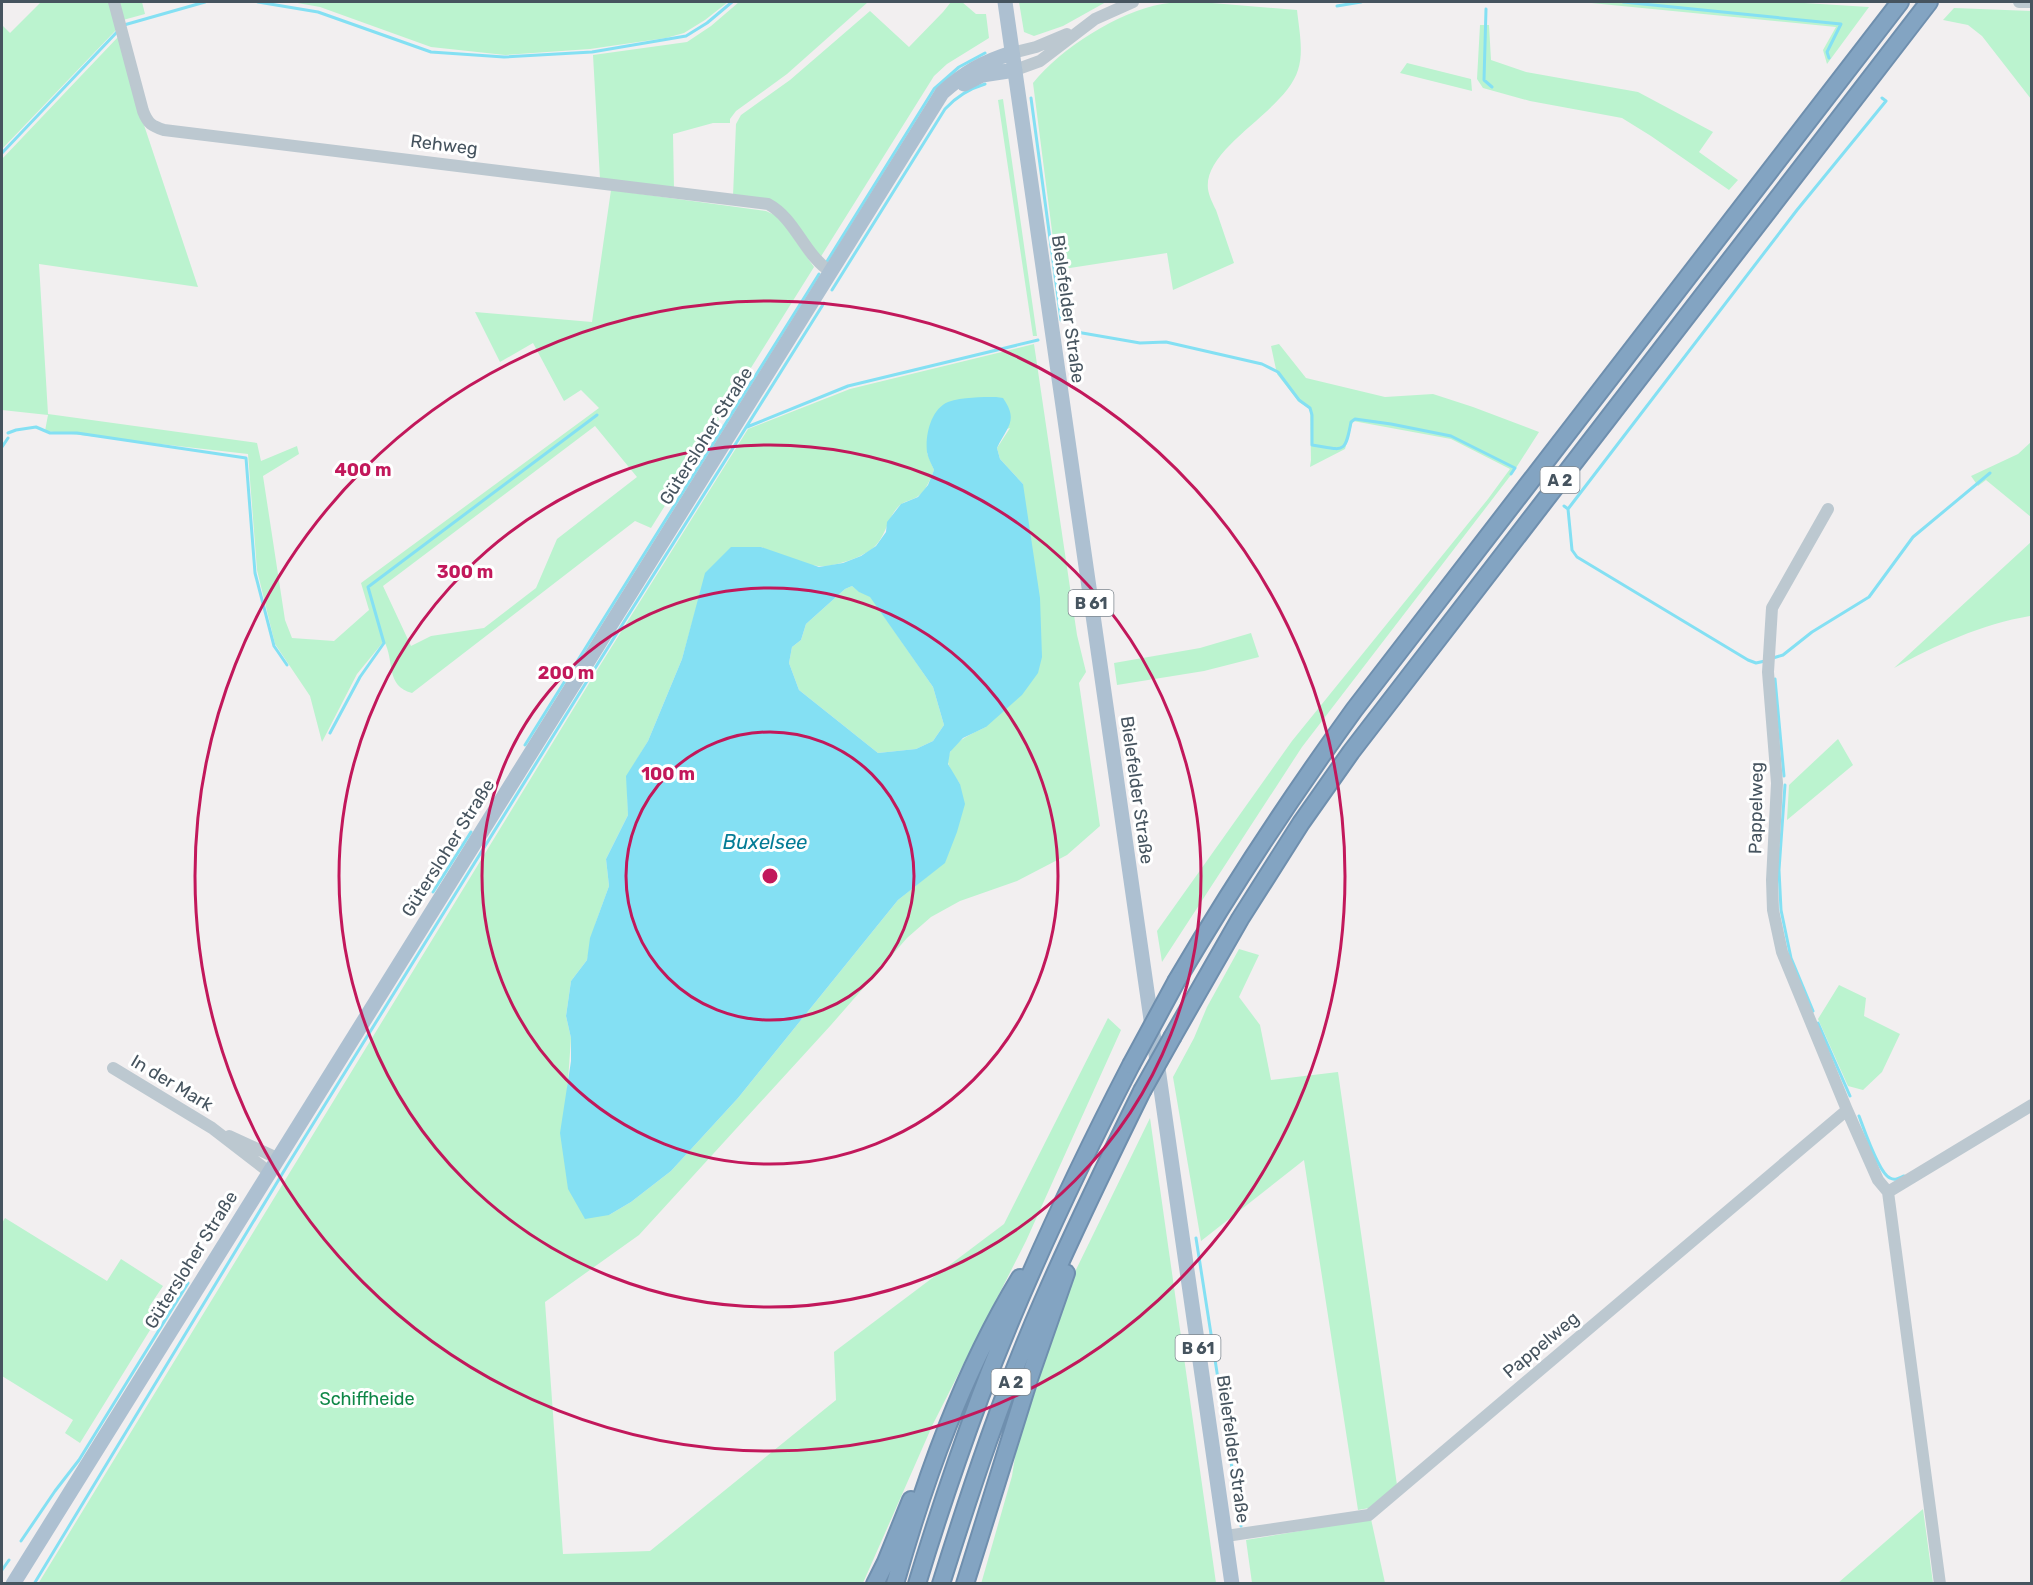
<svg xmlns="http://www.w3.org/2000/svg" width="2033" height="1585" viewBox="0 0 2033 1585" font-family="Rubik,sans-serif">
<rect width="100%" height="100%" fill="#f2eff0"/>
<!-- green -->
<path fill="#bbf3cf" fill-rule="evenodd" d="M41,2H109L117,29L2,149V25L10,33Z
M119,2H142L145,14L123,20Z
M292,2H728L705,20L684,33L666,38L590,49L505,55L431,47L320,7Z
M739,2H868L787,74L736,111L730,119V123H713L673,134L674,189L600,179L593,55L687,42L711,26Z
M951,2H962L976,14H986L989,38L947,64L934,76L820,258L786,212L733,196L736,124L741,115L790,80L870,11L909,47L943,12Z
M1019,2H1106L1063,26L1034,36L1024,32Z
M1200,2L1297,10C1299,29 1304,52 1298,70C1285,112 1203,147 1208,189C1209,196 1213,204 1216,210C1222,228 1228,245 1234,263L1173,290L1167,253L1057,270L1033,83C1061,48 1118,12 1162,4C1174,2 1187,2 1200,2Z
M1581,2H1788L1869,7L1827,64L1823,50L1836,27Z
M1954,8L2031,11V99L1982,36L1968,25L1943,20Z
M1480,25H1489L1491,60L1526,72L1638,92L1713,132L1699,152L1738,180L1729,190L1651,136L1622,118L1530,101L1483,88L1477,79Z
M118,37L143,122L198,287L39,264L48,414L257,443L261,461L297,446L299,454L263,476L285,620L292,638L334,641L369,610L361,583L599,408L581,390L564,401L533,343L500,362L475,312L592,322L611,190L766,211L779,217L814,267L651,528L635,521L412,693C385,686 395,661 384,641L357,674L322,742L310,696L275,644L257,570L248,454L45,431L48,415L2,410V159ZM595,426L637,477L557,539L536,588L484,628L431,636L411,646L383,586Z
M1407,63L1471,79L1472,91L1400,73Z
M1003,99L1037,336H1033L998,100Z
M1034,344L1077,635L1086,672L1079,683L1100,826L1067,855L1017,881L960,901L931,917L907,938L831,1025L639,1235L545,1302L563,1554L650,1551L836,1400L834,1352L1004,1224L1108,1018L1121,1030L1026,1241L933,1424L863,1583L38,1584L599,667L748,429L850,389ZM1010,428L997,448L1000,459L1023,484L986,727C972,734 948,742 948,762C949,769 956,778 960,784L945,862L898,900L738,1098L671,1171L631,1202L609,1215L567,1095L571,1038L566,1016L571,981L587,960L596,922L609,886L606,859L628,815L627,776L648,741L682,659L706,573L761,547C779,554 799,564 818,566C833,568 868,556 877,544C887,532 888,516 900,505C905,501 912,500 917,497C926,491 930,480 934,470L927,453Z
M1279,344L1306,378L1385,397L1433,394L1473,407L1539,432L1514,471L1302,747L1162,962L1157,931L1292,741L1488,499L1510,469L1451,439L1353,421L1345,449L1310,467L1311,460L1310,409L1299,402L1277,374L1271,346Z
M2031,442V517L1986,480L1978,486L1971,476L2018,454Z
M2031,542L2032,612L2030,616C1982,624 1936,645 1894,668Z
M852,586L860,592L870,596L933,687L944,725L933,741L916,749L878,753L799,690L789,663L792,647L801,640L806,624L845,589Z
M1251,633L1259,657L1204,671L1117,685L1114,663L1200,648Z
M1838,739L1853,765L1787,820L1789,785Z
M1239,949L1259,955L1239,997L1260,1025L1271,1080L1338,1072L1397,1485L1369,1508L1358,1510L1304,1160L1201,1241L1173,1077L1194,1038L1207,1007Z
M1839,985L1866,998L1864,1016L1900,1034L1882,1072L1863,1090L1848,1086L1818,1019Z
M1150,1118L1216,1583L981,1584L1012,1476L1018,1438L1071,1280Z
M5,1218L107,1281L121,1259L163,1286L149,1307L160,1314L80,1443L65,1433L73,1420L2,1376V1223Z
M1923,1509L1933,1583H1838Z
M1371,1519L1385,1583H1252L1246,1540Z"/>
<!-- water -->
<path fill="#84e0f3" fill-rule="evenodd" d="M996,397L1003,398C1019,421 1007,427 997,448L1000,459L1023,484L1040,598L1042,657L1038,673L1022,695L986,727L963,738L950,752L948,764L960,784L965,804L957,832L945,863L898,900L738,1098L671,1171L631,1202L609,1215L585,1219L568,1189L560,1133L571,1061V1038L566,1016L571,981L587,960L590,938L609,886L606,859L628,815L626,776L648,741L682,659L705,573L731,547H761L819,567L843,563L861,556L876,546L886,532L887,522L901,504L918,497L928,485L934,470C932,465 928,458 927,452C925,435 931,409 948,402C963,397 981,397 996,397ZM852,586L859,592L870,597L933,687L944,725L933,741L916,749L878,753L799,690L789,663L792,647L801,640L806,624L845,589Z"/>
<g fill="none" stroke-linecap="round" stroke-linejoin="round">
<!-- stream -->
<path stroke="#84e0f3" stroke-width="3" d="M258,2L318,12L431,52L504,57L592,52L686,36L707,23L732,2
M1623,2L1841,24L1827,52L1829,58
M1337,6L1361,2
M1486,9L1484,80L1492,87
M124,25L205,2
M1031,98L1061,320
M2,153L117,32
M826,263L934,89L959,67L985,53
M832,290L945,109C956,97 968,89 985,84
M1065,330L1140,343L1166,342L1262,364L1278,372L1299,400L1310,408L1312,415V445C1344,450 1345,455 1351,422L1355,419L1391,424L1451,436L1515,468L1511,474
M747,427L848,386L1038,340
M8,433L16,430L36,427L50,433H77L246,458L255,573L274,646L287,665
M2,447L8,438
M1564,506L1568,509L1572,550L1577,557L1748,660L1756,663L1765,661
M1568,509L1797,210L1886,101L1882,98
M1773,658L1783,655L1812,632L1869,597L1913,537L1990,473
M1775,679L1784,776
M330,733L360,677L384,643L368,587L597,415
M525,745L819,274
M1785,785L1779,870L1781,910L1791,958L1813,1011
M433,892L471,832
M1818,1023L1850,1096
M1859,1116C1864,1129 1879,1174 1890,1178C1895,1181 1899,1178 1904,1176
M1196,1238L1241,1526
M21,1541L55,1491L79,1460L188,1283
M2,1570L9,1560
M34,1584L287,1166L597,665L824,303"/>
<defs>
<path id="highway" d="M1177,980C1232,887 1291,797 1354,710L1900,2
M1173,1036L1240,919L1301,823L1351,752L1929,2
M875,1584L886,1562L911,1500
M895,1584C925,1478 963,1372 1020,1278
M917,1584C936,1521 957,1459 980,1397C1023,1284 1075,1173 1131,1065
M941,1584C971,1488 1003,1392 1043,1301C1074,1230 1108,1160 1142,1091
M965,1584L1029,1379L1066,1273"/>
</defs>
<!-- highway casing -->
<use href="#highway" stroke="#6f8fae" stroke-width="20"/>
<!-- minor -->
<path stroke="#bcc8d0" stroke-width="12" d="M114,2L143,111C148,124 152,126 164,130L768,204C796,219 804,255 831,272
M2019,2H2032
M1012,53L1036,47L1067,34
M1015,70L1040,61L1095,19L1133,2
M1828,509L1772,608L1768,672L1777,783L1772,880L1773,910L1782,952L1847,1110L1878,1180L1888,1192L1940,1584
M113,1068L212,1128L269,1172
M229,1136L277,1158
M1888,1192L2032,1105
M1226,1536L1369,1515L1847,1110"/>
<!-- major -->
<path stroke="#adc0d1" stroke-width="15" d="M1005,2L1232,1584
M964,84L982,75L1015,70
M13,1584L942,93C964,73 983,62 1012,53"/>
<!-- highway -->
<use href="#highway" stroke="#83a4c2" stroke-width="16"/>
<defs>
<path id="highway-bridge" d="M1131,1065L1177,980
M1142,1091L1173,1036"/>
</defs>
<!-- highway-bridge casing -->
<use href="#highway-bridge" stroke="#6f8fae" stroke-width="20" stroke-linecap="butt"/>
<!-- highway-bridge -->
<use href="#highway-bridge" stroke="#83a4c2" stroke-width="16"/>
</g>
<!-- distance rings -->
<g fill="none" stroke="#c2185b" stroke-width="3">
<circle cx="770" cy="876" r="144"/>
<circle cx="770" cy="876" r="288"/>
<circle cx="770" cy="876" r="431"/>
<circle cx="770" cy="876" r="575"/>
</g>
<g text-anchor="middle" stroke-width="6" stroke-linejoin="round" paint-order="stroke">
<!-- shield labels -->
<g fill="#fff" stroke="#7e878f" stroke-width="1.5">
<rect x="1540.5" y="467" width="39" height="26" rx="4.5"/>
<rect x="1068.5" y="590" width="45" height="26" rx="4.5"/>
<rect x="1175.5" y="1335" width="45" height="26" rx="4.5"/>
<rect x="991.5" y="1369" width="39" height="26" rx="4.5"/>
</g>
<g font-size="16" font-weight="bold" fill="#46545f">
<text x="1560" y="486">A 2</text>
<text x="1091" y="609">B 61</text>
<text x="1198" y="1354">B 61</text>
<text x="1011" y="1388">A 2</text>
</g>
<!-- street labels -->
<g font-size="18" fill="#46545f" stroke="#fff">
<text transform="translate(444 145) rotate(7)" y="6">Rehweg</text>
<text transform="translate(1068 309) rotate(82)" y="6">Bielefelder Straße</text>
<text transform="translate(706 436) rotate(-58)" y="6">Gütersloher Straße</text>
<text transform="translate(1137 790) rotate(82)" y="6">Bielefelder Straße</text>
<text transform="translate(1756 808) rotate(-89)" y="6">Pappelweg</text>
<text transform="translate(448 848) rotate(-58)" y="6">Gütersloher Straße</text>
<text transform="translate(172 1083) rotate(31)" y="6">In der Mark</text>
<text transform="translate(191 1260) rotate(-58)" y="6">Gütersloher Straße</text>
<text transform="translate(1541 1345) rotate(-40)" y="6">Pappelweg</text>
<text transform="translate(1233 1449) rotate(82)" y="6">Bielefelder Straße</text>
</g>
<!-- park labels -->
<g font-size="18" fill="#0f8747" stroke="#fff">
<text x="367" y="1405">Schiffheide</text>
</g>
<!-- water labels -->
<g font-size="20" font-style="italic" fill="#047c96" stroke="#fff">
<text x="765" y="849">Buxelsee</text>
</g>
</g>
<circle cx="770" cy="876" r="9" fill="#c2185b" stroke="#fff" stroke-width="3"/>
<g font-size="18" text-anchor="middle" font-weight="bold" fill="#c2185b" stroke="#fff" stroke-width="6" stroke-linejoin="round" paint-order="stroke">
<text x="363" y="476">400 m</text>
<text x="465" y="578">300 m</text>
<text x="566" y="679">200 m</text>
<text x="668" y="780">100 m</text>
</g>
<!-- border -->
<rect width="2033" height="1585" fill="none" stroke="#46545f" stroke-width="6"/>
</svg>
